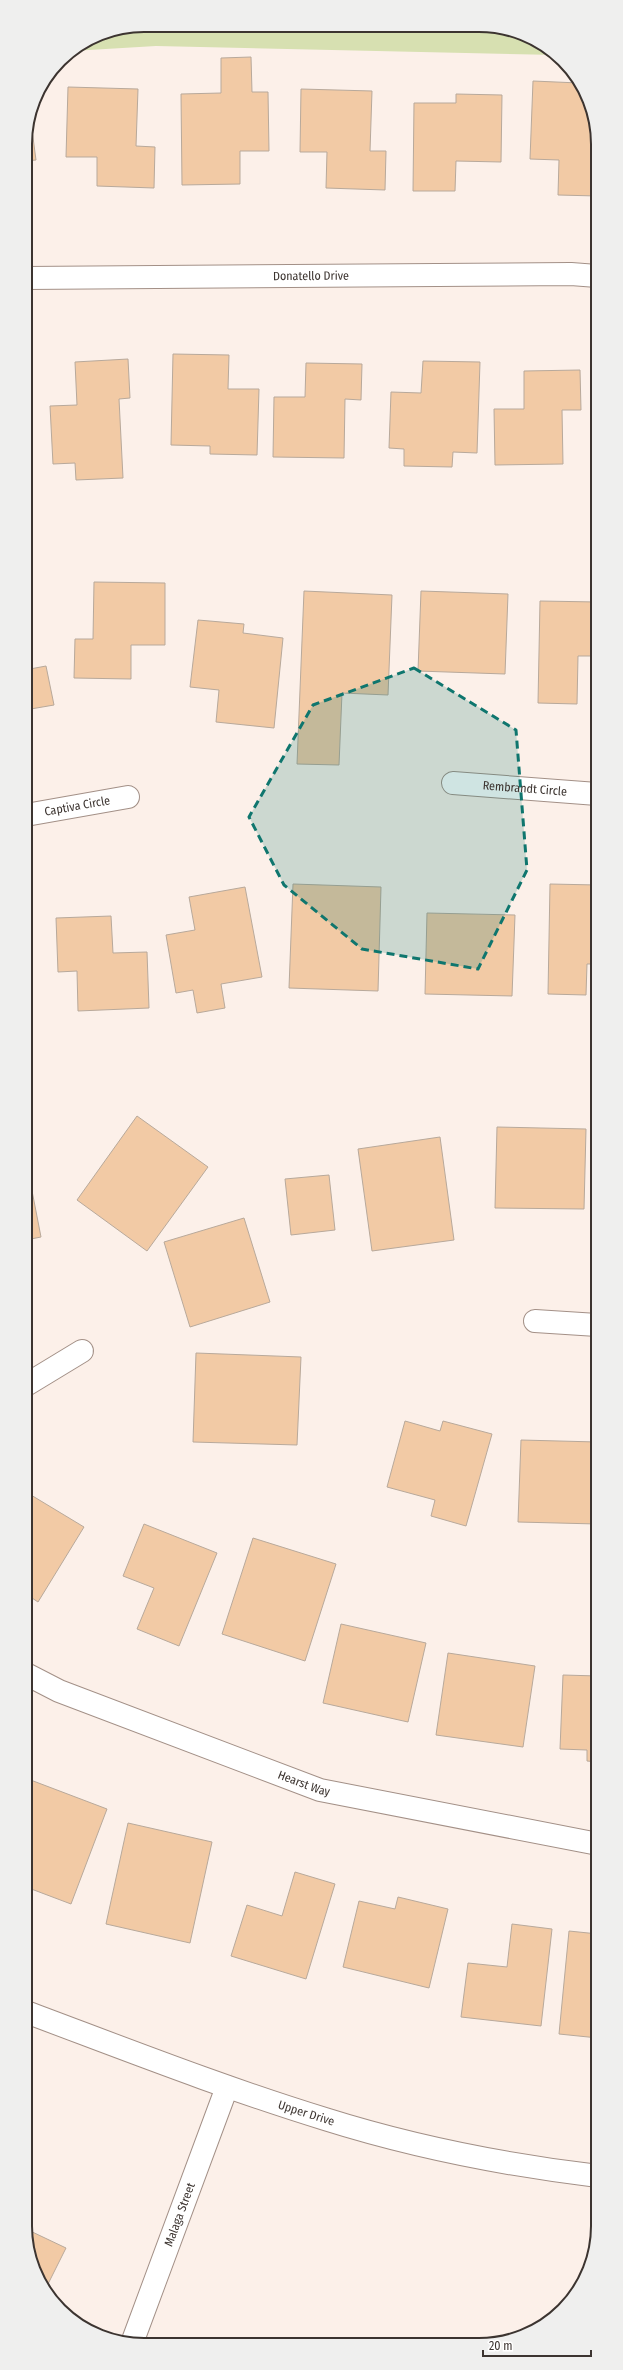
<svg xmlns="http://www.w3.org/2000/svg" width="623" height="2370" viewBox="0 0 623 2370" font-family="'Fira Sans Condensed',sans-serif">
<rect width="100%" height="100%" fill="#fcf0e9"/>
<!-- green -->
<path fill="#d7e0b1" d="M144,25L503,27L538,41L557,55L156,46L72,51L99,34Z"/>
<!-- building -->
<path fill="#f2caa5" stroke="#b8a99b" d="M251,57L252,92H268L269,151H240V184L182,185L181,94L221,93V58Z
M533,81L579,83L586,91L597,128V196L558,195L559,160L530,159Z
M68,87L138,89L136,146L155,147L154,188L97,186V157H66Z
M301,89L372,91L370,151H386L385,190L326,188L327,152H300Z
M456,94L502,95L501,162L456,161L455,191H413L414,103H456Z
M30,115L36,160L25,161V136Z
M173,354L229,355L228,389H259L257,455L210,454V446L171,445Z
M128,359L130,398L119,399L123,478L76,480L75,463L53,464L50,406L77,405L75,362Z
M423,361L480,362L477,453L453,452L452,467L404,466V449L389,448L391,392L421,393Z
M306,363L362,364L361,400L345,399L344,458L273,457L274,397H305Z
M580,370L581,410H562L563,464L495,465L494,409H524V371Z
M94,582L165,583V645H131V679L74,678L75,639H93Z
M304,591L392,595L388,695L342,693L339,765L297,764Z
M421,591L508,594L505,674L418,671Z
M540,601L597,602V656H578L577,704L538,703Z
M198,620L244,624L243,633L283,638L274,728L216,722L219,690L190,687Z
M25,646L30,669L46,666L54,705L25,710Z
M293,884L381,887L378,991L289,988Z
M550,884L597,885V964H587L586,995L548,994Z
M245,887L262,977L221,984L225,1008L197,1013L193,990L176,993L166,935L195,930L189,897Z
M26,906L31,996L26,997Z
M427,913L515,915L512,996L425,994Z
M111,916L113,953L147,952L149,1008L78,1011L77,971L58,972L56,918Z
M137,1116L208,1167L147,1251L77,1200Z
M497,1127L586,1129L584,1209L495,1208Z
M440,1137L454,1240L372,1251L358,1149Z
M26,1160L41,1237L26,1240Z
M329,1175L335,1230L291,1235L285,1179Z
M244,1218L270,1302L190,1327L164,1242Z
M196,1353L301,1357L297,1445L193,1442Z
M405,1421L440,1431L443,1421L492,1434L466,1526L431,1516L435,1500L387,1487Z
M521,1440L597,1442V1524L518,1522Z
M26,1492L84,1527L38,1602L26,1594Z
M144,1524L217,1553L179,1646L137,1629L154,1588L123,1576Z
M253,1538L336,1564L305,1661L222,1634Z
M341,1624L426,1643L408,1722L323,1703Z
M448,1653L535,1666L523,1747L436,1735Z
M563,1675L598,1676V1762L587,1761V1750L560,1749Z
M28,1779L107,1809L71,1904L26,1887V1784Z
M128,1823L212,1842L190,1943L106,1924Z
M295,1872L335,1884L306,1979L231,1956L247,1905L282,1916Z
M398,1897L448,1909L429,1988L343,1967L359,1901L395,1909Z
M512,1924L552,1929L541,2026L461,2017L468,1963L507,1967Z
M569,1931L598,1934V2038L559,2034Z
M26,2229L66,2248L45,2290L37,2279L26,2242Z"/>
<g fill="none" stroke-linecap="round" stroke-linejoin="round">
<defs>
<g id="minor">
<path id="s1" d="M25,278L571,274L597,276"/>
<path id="s2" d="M453,783L597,794"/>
<path id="s3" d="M26,815L128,797"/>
<path d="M535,1321L597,1325"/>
<path d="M26,1385L82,1351"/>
<path id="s4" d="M26,1674L59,1691L320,1790L598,1844"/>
<path id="s5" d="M132,2343L227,2087"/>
</g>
<g id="major">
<path id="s6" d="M26,2012C125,2049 224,2088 325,2119C414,2147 506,2165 598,2176"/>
</g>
</defs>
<!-- minor casing -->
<use href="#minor" stroke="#a39087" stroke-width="24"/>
<!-- major casing -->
<use href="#major" stroke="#a39087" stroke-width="24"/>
<!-- minor -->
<use href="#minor" stroke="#fff" stroke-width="22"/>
<!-- major -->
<use href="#major" stroke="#fff" stroke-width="22"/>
</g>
<!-- marked area -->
<path fill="#0f766e" fill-opacity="0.2" stroke="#0f766e" stroke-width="3" stroke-dasharray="8 5" stroke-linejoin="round" d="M414,668L516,730L527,870L478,969L362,949L284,885L249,817L313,705Z"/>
<g text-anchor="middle" stroke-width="3" stroke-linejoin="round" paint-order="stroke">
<!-- street labels -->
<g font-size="12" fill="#3c3430" stroke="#fff">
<text dy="4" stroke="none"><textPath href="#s1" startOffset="286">Donatello Drive</textPath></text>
<text dy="4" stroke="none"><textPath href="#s2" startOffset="72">Rembrandt Circle</textPath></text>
<text dy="4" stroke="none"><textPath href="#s3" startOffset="52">Captiva Circle</textPath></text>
<text dy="4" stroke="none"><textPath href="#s4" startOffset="299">Hearst Way</textPath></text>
<text dy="4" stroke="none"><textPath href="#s6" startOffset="298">Upper Drive</textPath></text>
<text dy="4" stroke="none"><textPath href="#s5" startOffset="137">Malaga Street</textPath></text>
</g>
</g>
<!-- crop -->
<path d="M0 0H623V2370H0ZM144 32H479A112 112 0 0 1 591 144V2226A112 112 0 0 1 479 2338H144A112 112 0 0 1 32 2226V144A112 112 0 0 1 144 32Z" fill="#efefee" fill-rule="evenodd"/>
<path fill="none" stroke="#3c3430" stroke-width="2" d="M144 32H479A112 112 0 0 1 591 144V2226A112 112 0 0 1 479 2338H144A112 112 0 0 1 32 2226V144A112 112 0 0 1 144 32Z"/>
<!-- scale -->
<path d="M483 2350v6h108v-6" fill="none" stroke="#3c3430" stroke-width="2"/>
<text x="489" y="2350" font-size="12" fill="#3c3430" stroke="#ffffff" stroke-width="3" paint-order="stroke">20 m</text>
</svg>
